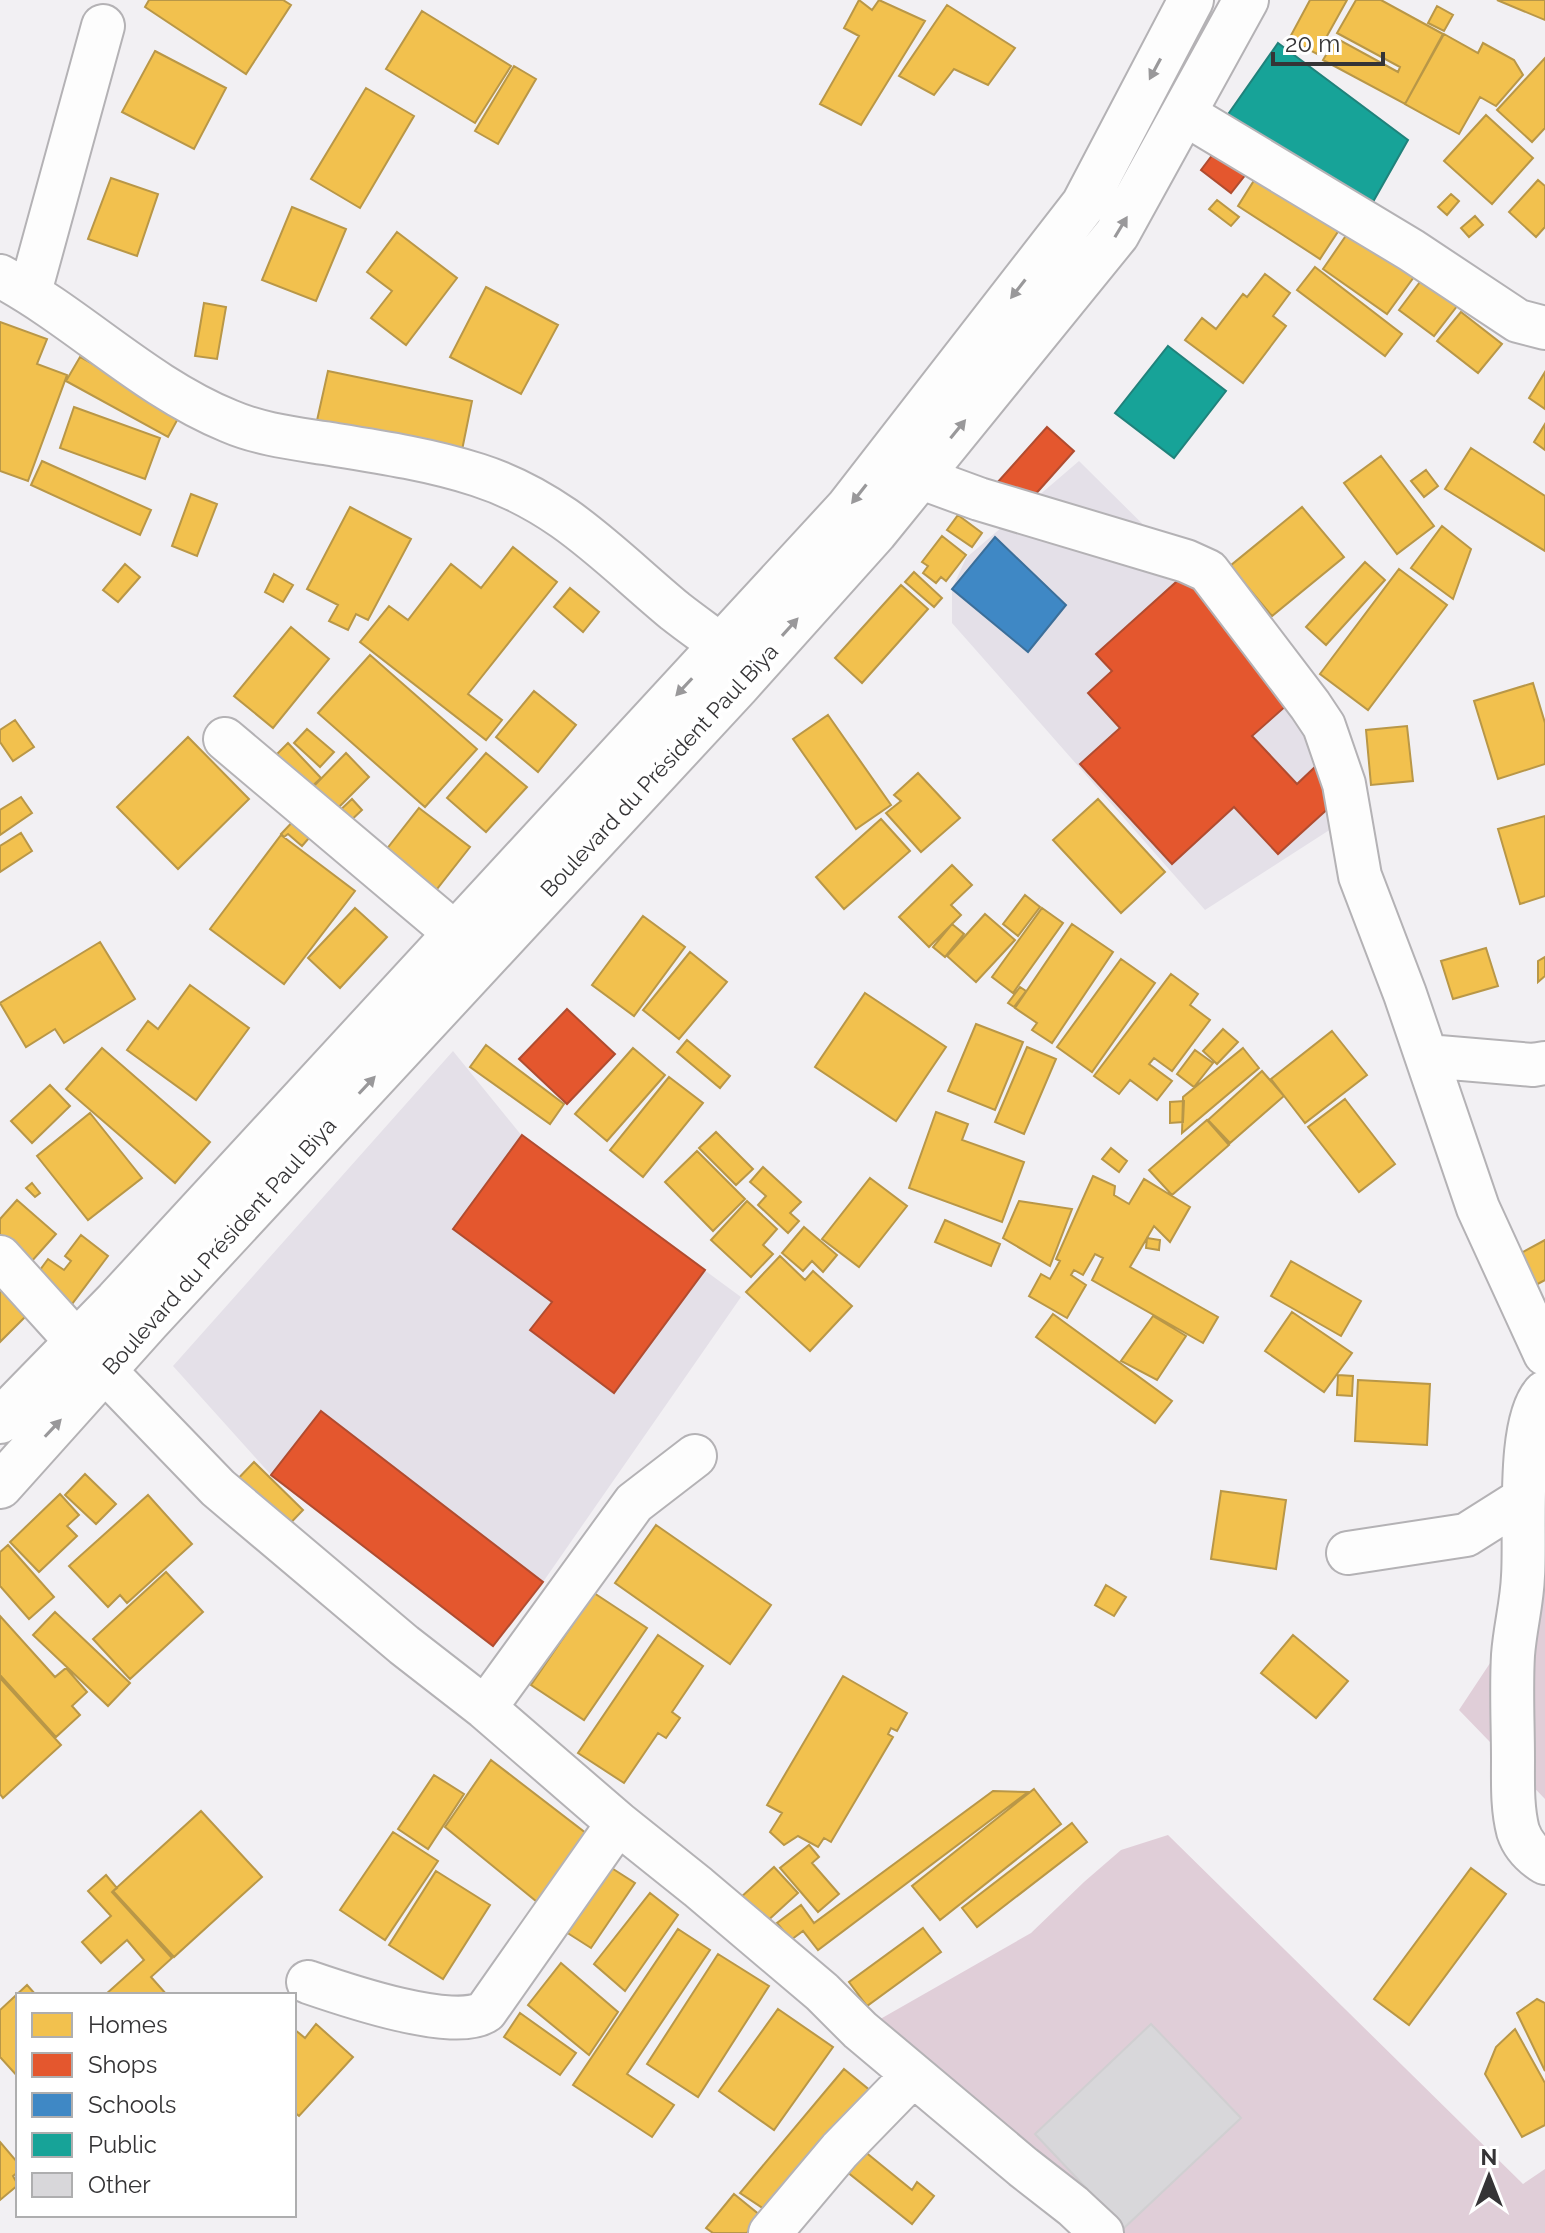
<svg xmlns="http://www.w3.org/2000/svg" width="1545" height="2233" viewBox="0 0 1545 2233" font-family="Raleway,sans-serif">
<rect width="100%" height="100%" fill="#f2f0f3"/>
<!-- built -->
<path fill="#e4e0e8" d="M1079,461L1295,675L1355,748L1359,811L1205,910L952,623V589L966,558Z
M453,1051L522,1136L741,1297L543,1582L493,1646L271,1475L173,1366Z"/>
<!-- green -->
<path fill="#e0ced8" d="M1545,1392V1799L1459,1710L1502,1645Z
M1168,1835L1523,2184L1545,2169V2233H1102L861,2030L1031,1933L1084,1882L1121,1850Z"/>
<!-- homes -->
<path fill="#f2c14e" stroke="#b99747" stroke-width="2" d="M149,0H283L291,5L246,74L145,7Z
M859,0L872,10L879,0L925,21L861,125L820,104L859,36L844,28Z
M1310,0H1347L1317,54L1289,39Z
M1356,0H1381L1443,34L1405,104L1323,60L1336,38L1398,72L1400,67L1337,33Z
M1497,0H1545V20Z
M947,5L1015,48L988,85L954,69L934,95L899,76Z
M1437,6L1453,15L1444,31L1428,23Z
M422,11L511,66L475,123L386,69Z
M1444,34L1478,53L1483,43L1514,60L1523,75L1496,106L1480,97L1459,134L1405,104Z
M155,51L226,88L194,149L122,112Z
M1545,58V128L1532,142L1497,110Z
M514,66L536,79L498,144L475,131Z
M366,88L414,116L360,208L311,179Z
M1486,115L1533,158L1492,204L1444,161Z
M1260,171L1343,224L1320,259L1238,206Z
M111,178L158,194L137,256L88,239Z
M1538,180L1545,186V227L1536,237L1509,212Z
M1451,194L1459,201L1447,215L1438,207Z
M1217,200L1239,217L1231,226L1209,209Z
M292,207L346,229L316,301L262,280Z
M1475,216L1483,225L1469,237L1461,228Z
M1354,224L1419,270L1387,314L1323,269Z
M397,232L457,278L406,345L371,318L392,291L367,272Z
M1315,267L1402,334L1385,356L1297,290Z
M1265,274L1290,293L1273,316L1286,326L1243,383L1185,340L1202,318L1216,329L1243,294L1247,297Z
M1426,274L1461,301L1434,336L1399,310Z
M486,287L558,325L521,394L450,357Z
M204,303L226,307L217,359L195,356Z
M1461,312L1502,344L1478,373L1437,341Z
M0,322L47,339L37,364L67,375L28,481L0,471Z
M80,357L181,413L168,437L66,381Z
M328,371L472,401L461,455L316,425Z
M1545,372V409L1529,398Z
M74,407L160,438L145,479L60,448Z
M1545,424V450L1534,442Z
M1471,448L1545,496V551L1445,489Z
M1381,456L1434,526L1397,554L1344,483Z
M42,461L151,510L140,535L31,485Z
M1426,470L1438,486L1424,497L1411,481Z
M191,494L217,504L197,556L172,546Z
M350,507L411,539L368,620L356,614L348,630L329,621L338,605L307,589Z
M1302,507L1344,557L1272,616L1230,566Z
M958,515L982,533L972,547L947,530Z
M1442,526L1471,549L1453,599L1411,568Z
M942,536L966,555L946,581L941,577L936,583L923,573L928,566L922,562Z
M513,547L557,582L468,694L502,720L486,740L360,642L389,606L408,620L451,564L481,588Z
M1365,562L1385,580L1326,645L1306,627Z
M125,564L140,577L118,602L103,590Z
M1399,569L1447,605L1368,710L1320,674Z
M914,572L942,598L934,607L905,582Z
M274,574L293,585L283,602L265,592Z
M901,585L928,609L862,683L835,658Z
M570,588L599,612L583,632L554,607Z
M291,627L329,659L273,728L234,696Z
M370,655L477,749L425,807L318,713Z
M1533,683L1545,723V764L1498,779L1474,701Z
M534,691L576,725L538,772L496,737Z
M828,715L891,805L856,829L793,739Z
M15,720L34,747L13,761L0,742V730Z
M1407,726L1413,781L1371,785L1366,730Z
M307,729L334,752L320,767L294,743Z
M188,737L249,799L178,869L117,807Z
M288,743L321,778L307,791L275,756Z
M346,753L369,777L335,811L312,788Z
M486,753L527,787L486,832L447,798Z
M918,773L960,818L921,852L886,813L901,801L894,795Z
M21,797L32,813L0,835V810Z
M352,799L362,810L345,826L335,815Z
M1098,799L1165,872L1121,913L1053,840Z
M419,808L470,847L433,894L382,855Z
M298,816L315,831L302,846L288,834L284,837L281,834Z
M1545,816V896L1520,904L1498,829Z
M881,819L910,851L844,909L816,877Z
M21,833L32,851L0,872V846Z
M281,835L355,891L284,984L210,929Z
M952,865L972,885L951,905L961,915L929,947L899,917Z
M1025,895L1040,907L1018,936L1003,924Z
M355,908L387,937L340,988L308,958Z
M1042,908L1063,923L1013,993L992,977Z
M985,914L1015,940L976,982L947,956Z
M643,916L685,947L634,1016L592,985Z
M952,924L964,934L945,957L933,947Z
M1072,924L1113,952L1052,1043L1032,1030L1037,1023L1015,1008Z
M100,942L135,999L64,1043L55,1029L26,1047L0,1003Z
M1486,948L1498,986L1453,999L1441,961Z
M690,952L727,982L679,1039L643,1010Z
M1545,957V976L1538,982V961Z
M1121,959L1155,983L1092,1072L1057,1047Z
M1171,974L1198,994L1190,1005L1210,1020L1172,1071L1154,1058L1149,1064L1172,1081L1157,1100L1130,1080L1119,1094L1094,1076Z
M190,985L249,1028L196,1100L127,1050L148,1021L158,1029Z
M1020,987L1026,991L1014,1007L1008,1003Z
M865,993L946,1047L896,1121L815,1067Z
M976,1024L1023,1042L995,1110L948,1091Z
M1223,1029L1238,1042L1217,1064L1203,1051Z
M1332,1031L1367,1075L1305,1123L1271,1079Z
M687,1040L730,1076L720,1088L677,1052Z
M486,1045L564,1104L550,1124L470,1067Z
M1027,1047L1056,1059L1024,1134L995,1122Z
M102,1048L210,1142L175,1183L66,1089Z
M633,1048L665,1075L607,1141L575,1114Z
M1243,1048L1259,1068L1182,1133L1183,1097Z
M1195,1050L1213,1063L1194,1087L1177,1074Z
M1262,1071L1284,1096L1230,1143L1208,1120Z
M669,1077L703,1103L643,1177L610,1150Z
M50,1085L70,1106L32,1143L11,1121Z
M1345,1099L1395,1164L1359,1192L1308,1127Z
M1184,1101L1183,1122L1170,1123V1102Z
M936,1112L968,1124L962,1140L1024,1162L1002,1222L909,1188Z
M90,1113L142,1178L88,1220L37,1156Z
M1207,1120L1229,1145L1172,1195L1149,1170Z
M716,1132L753,1169L736,1185L699,1148Z
M1111,1148L1127,1161L1119,1172L1102,1159Z
M697,1151L745,1199L713,1231L665,1182Z
M763,1167L801,1202L790,1213L799,1221L788,1233L758,1205L766,1196L750,1182Z
M1093,1176L1115,1186L1114,1195L1129,1204L1144,1179L1190,1207L1170,1242L1154,1226L1130,1267L1218,1317L1203,1343L1092,1280L1103,1258L1095,1254L1083,1275L1074,1270L1071,1275L1086,1285L1067,1318L1029,1296L1041,1274L1050,1279L1060,1261L1056,1259Z
M870,1178L907,1206L859,1267L822,1239Z
M32,1183L40,1193L35,1197L26,1188Z
M17,1200L56,1234L23,1271L0,1251V1219Z
M747,1201L777,1229L763,1245L773,1254L751,1277L711,1240Z
M1019,1201L1072,1209L1050,1266L1003,1238Z
M945,1220L1000,1244L991,1266L935,1242Z
M804,1227L837,1255L823,1272L812,1261L803,1271L782,1253Z
M81,1235L108,1256L66,1312L29,1285L48,1259L64,1270L71,1261L65,1256Z
M1147,1238L1160,1240L1159,1250L1146,1248Z
M1545,1240V1280L1525,1291L1508,1260Z
M780,1256L805,1280L813,1271L852,1306L810,1351L746,1292Z
M1291,1261L1361,1301L1341,1336L1271,1296Z
M0,1280L31,1311L0,1342Z
M1292,1312L1352,1353L1324,1392L1265,1351Z
M1053,1314L1172,1401L1155,1423L1036,1337Z
M1153,1316L1186,1336L1157,1380L1121,1361Z
M1338,1375L1353,1376L1352,1396L1337,1395Z
M1358,1380L1430,1384L1427,1445L1355,1441Z
M254,1462L303,1510L280,1534L231,1486Z
M85,1474L116,1504L96,1524L65,1495Z
M1221,1491L1286,1500L1276,1569L1211,1559Z
M60,1494L79,1515L67,1526L77,1536L39,1572L10,1542Z
M148,1495L192,1544L127,1603L120,1595L108,1607L69,1566Z
M656,1525L771,1605L730,1664L615,1583Z
M8,1545L54,1597L29,1619L0,1586V1552Z
M166,1572L203,1612L130,1679L93,1639Z
M1106,1585L1126,1597L1114,1616L1095,1605Z
M594,1593L647,1628L584,1720L531,1685Z
M55,1612L130,1683L108,1706L33,1635Z
M0,1616L55,1677L66,1668L87,1692L72,1706L80,1715L56,1737L0,1675Z
M658,1635L703,1666L672,1712L680,1718L666,1738L658,1733L624,1783L578,1753Z
M1293,1635L1348,1681L1316,1718L1261,1673Z
M843,1676L907,1713L897,1731L891,1728L888,1734L893,1737L831,1842L824,1838L818,1847L798,1836L784,1845L770,1832L782,1813L767,1805Z
M0,1678L61,1745L3,1798L0,1794Z
M491,1760L591,1837L542,1906L445,1827Z
M434,1775L464,1794L428,1849L398,1829Z
M1034,1789L1061,1824L940,1920L912,1886Z
M993,1791L1028,1792L818,1950L803,1931L791,1940L777,1923L801,1905L814,1923Z
M201,1811L262,1877L174,1957L113,1891Z
M1072,1823L1087,1842L977,1927L962,1908Z
M393,1832L438,1861L385,1940L340,1910Z
M809,1845L819,1857L812,1863L839,1894L818,1912L780,1868Z
M610,1867L635,1883L591,1948L566,1932Z
M774,1867L798,1893L764,1924L740,1898Z
M1471,1868L1506,1894L1409,2025L1374,1999Z
M436,1871L490,1905L443,1979L389,1945Z
M106,1875L117,1888L112,1892L172,1958L151,1977L167,1995H105L144,1960L127,1940L101,1963L82,1942L111,1916L88,1891Z
M650,1893L678,1915L625,1991L594,1964Z
M923,1928L941,1952L867,2006L849,1982Z
M678,1929L710,1950L627,2074L674,2105L652,2137L573,2085Z
M718,1954L769,1986L698,2097L647,2064Z
M561,1963L618,2012L589,2055L528,2005Z
M27,1985L36,1995H18V2077L0,2057V2010Z
M1537,1999L1545,2003V2071L1517,2013Z
M778,2009L833,2047L774,2130L719,2091Z
M520,2013L576,2053L560,2075L504,2037Z
M316,2024L353,2057L299,2116L294,2112V2029L305,2038Z
M1515,2029L1545,2083V2125L1522,2137L1485,2074L1496,2047Z
M844,2069L872,2092L770,2213L740,2193Z
M0,2142L18,2163V2172L13,2176L18,2185L0,2200Z
M858,2146L912,2190L917,2182L934,2196L912,2224L841,2167Z
M734,2194L761,2216L747,2233H713L706,2228Z"/>
<!-- shops -->
<path fill="#e4572e" stroke="#b04c30" stroke-width="2" d="M1223,141L1254,164L1231,193L1201,170Z
M1047,427L1074,451L1024,507L997,483Z
M1185,574L1297,696L1252,736L1297,784L1316,766L1343,795L1278,854L1234,807L1172,864L1080,764L1120,728L1088,693L1112,671L1096,654Z
M567,1009L615,1054L567,1104L519,1059Z
M522,1135L705,1270L614,1393L530,1330L552,1302L453,1229Z
M321,1411L543,1582L493,1646L271,1475Z"/>
<!-- schools -->
<path fill="#3f88c5" stroke="#3c6f9a" stroke-width="2" d="M995,537L1066,605L1028,652L952,589Z"/>
<!-- public -->
<path fill="#17a398" stroke="#20827b" stroke-width="2" d="M1278,43L1408,140L1365,216L1222,123Z
M1168,346L1226,391L1174,458L1115,413Z"/>
<!-- building -->
<path fill="#d8d7da" stroke="#d0cfd1" stroke-width="2" d="M1151,2024L1241,2118L1124,2228L1035,2134Z"/>
<g fill="none" stroke-linecap="round" stroke-linejoin="round">
<defs>
<path id="street" d="M1185,114L1411,250L1518,321L1545,328
M0,276C80,319 144,386 229,421C259,434 292,438 324,443C374,451 429,459 478,475C562,502 610,557 675,611C699,630 724,646 747,666
M30,292L103,26
M919,477L979,499L1186,561L1208,571L1310,705L1324,726L1344,784L1360,876L1405,994L1478,1208L1545,1354
M225,739L456,934
M1427,1056L1533,1065L1545,1063
M0,1257L76,1341L218,1488L404,1645L485,1708L618,1823L698,1887L822,1992L860,2030L1023,2167L1073,2206L1102,2233
M1545,1392C1516,1418 1526,1537 1523,1576C1522,1603 1515,1628 1513,1655C1511,1689 1513,1724 1513,1759C1513,1783 1512,1808 1518,1831C1523,1846 1532,1855 1545,1863
M1348,1553L1466,1535L1523,1499
M485,1708L634,1503L695,1456
M308,1982C343,1994 456,2033 486,2011L618,1823
M770,2233L840,2150L913,2075"/>
<path id="secondary" d="M0,1421L117,1301L848,508L1084,204L1191,0
M0,1486L148,1321L737,686L875,532L1117,234L1246,0"/>
</defs>
<!-- street casing -->
<use href="#street" stroke="#b4b2b5" stroke-width="46"/>
<!-- secondary casing -->
<use href="#secondary" stroke="#b4b2b5" stroke-width="48"/>
<!-- street -->
<use href="#street" stroke="#fdfdfd" stroke-width="42"/>
<!-- secondary -->
<use href="#secondary" stroke="#fdfdfd" stroke-width="44"/>
</g>
<!-- one-way arrows -->
<defs><path id="oneway-solid" d="M-6-.8H1V-3.2L6.5 0L1 3.2V.8H-6Z" transform="scale(2)"/></defs>
<g fill="#99989a">
<use href="#oneway-solid" transform="translate(1155 69) rotate(118)"/>
<use href="#oneway-solid" transform="translate(1121 227) rotate(-59)"/>
<use href="#oneway-solid" transform="translate(1018 289) rotate(128)"/>
<use href="#oneway-solid" transform="translate(958 429) rotate(-51)"/>
<use href="#oneway-solid" transform="translate(859 494) rotate(128)"/>
<use href="#oneway-solid" transform="translate(790 627) rotate(-48)"/>
<use href="#oneway-solid" transform="translate(684 687) rotate(133)"/>
<use href="#oneway-solid" transform="translate(367 1085) rotate(-47)"/>
<use href="#oneway-solid" transform="translate(53 1428) rotate(-47)"/>
</g>
<g text-anchor="middle" stroke-width="8" stroke-linejoin="round" paint-order="stroke">
<!-- street labels -->
<g font-size="22" fill="#353436" stroke="#fff">
<text transform="translate(659 770) rotate(-47)" y="8">Boulevard du Président Paul Biya</text>
<text transform="translate(219 1246) rotate(-48)" y="8">Boulevard du Président Paul Biya</text>
</g>
</g>
<!-- legend -->
<rect x="16" y="1993" width="280" height="224" fill="#ffffff" stroke="#aeaeaf" stroke-width="2"/>
<rect x="32" y="2013" width="40" height="24" fill="#f2c14e" stroke="#aeaeaf" stroke-width="2"/>
<text x="88" y="2033" font-size="24" fill="#353436">Homes</text>
<rect x="32" y="2053" width="40" height="24" fill="#e4572e" stroke="#aeaeaf" stroke-width="2"/>
<text x="88" y="2073" font-size="24" fill="#353436">Shops</text>
<rect x="32" y="2093" width="40" height="24" fill="#3f88c5" stroke="#aeaeaf" stroke-width="2"/>
<text x="88" y="2113" font-size="24" fill="#353436">Schools</text>
<rect x="32" y="2133" width="40" height="24" fill="#17a398" stroke="#aeaeaf" stroke-width="2"/>
<text x="88" y="2153" font-size="24" fill="#353436">Public</text>
<rect x="32" y="2173" width="40" height="24" fill="#d8d7da" stroke="#aeaeaf" stroke-width="2"/>
<text x="88" y="2193" font-size="24" fill="#353436">Other</text>
<!-- north arrow -->
<g transform="translate(1489 2177)" stroke="#ffffff" stroke-width="6" paint-order="stroke">
<path d="M0-6L14 30L0 20L-14 30Z" fill="#353436"/>
<text y="-12" font-size="22" font-weight="bold" text-anchor="middle" fill="#353436">N</text>
</g>
<!-- scale -->
<path d="M1273 52v12h110v-12" fill="none" stroke="#353436" stroke-width="4"/>
<text x="1285" y="52" font-size="24" fill="#353436" stroke="#ffffff" stroke-width="6" paint-order="stroke">20 m</text>
</svg>
